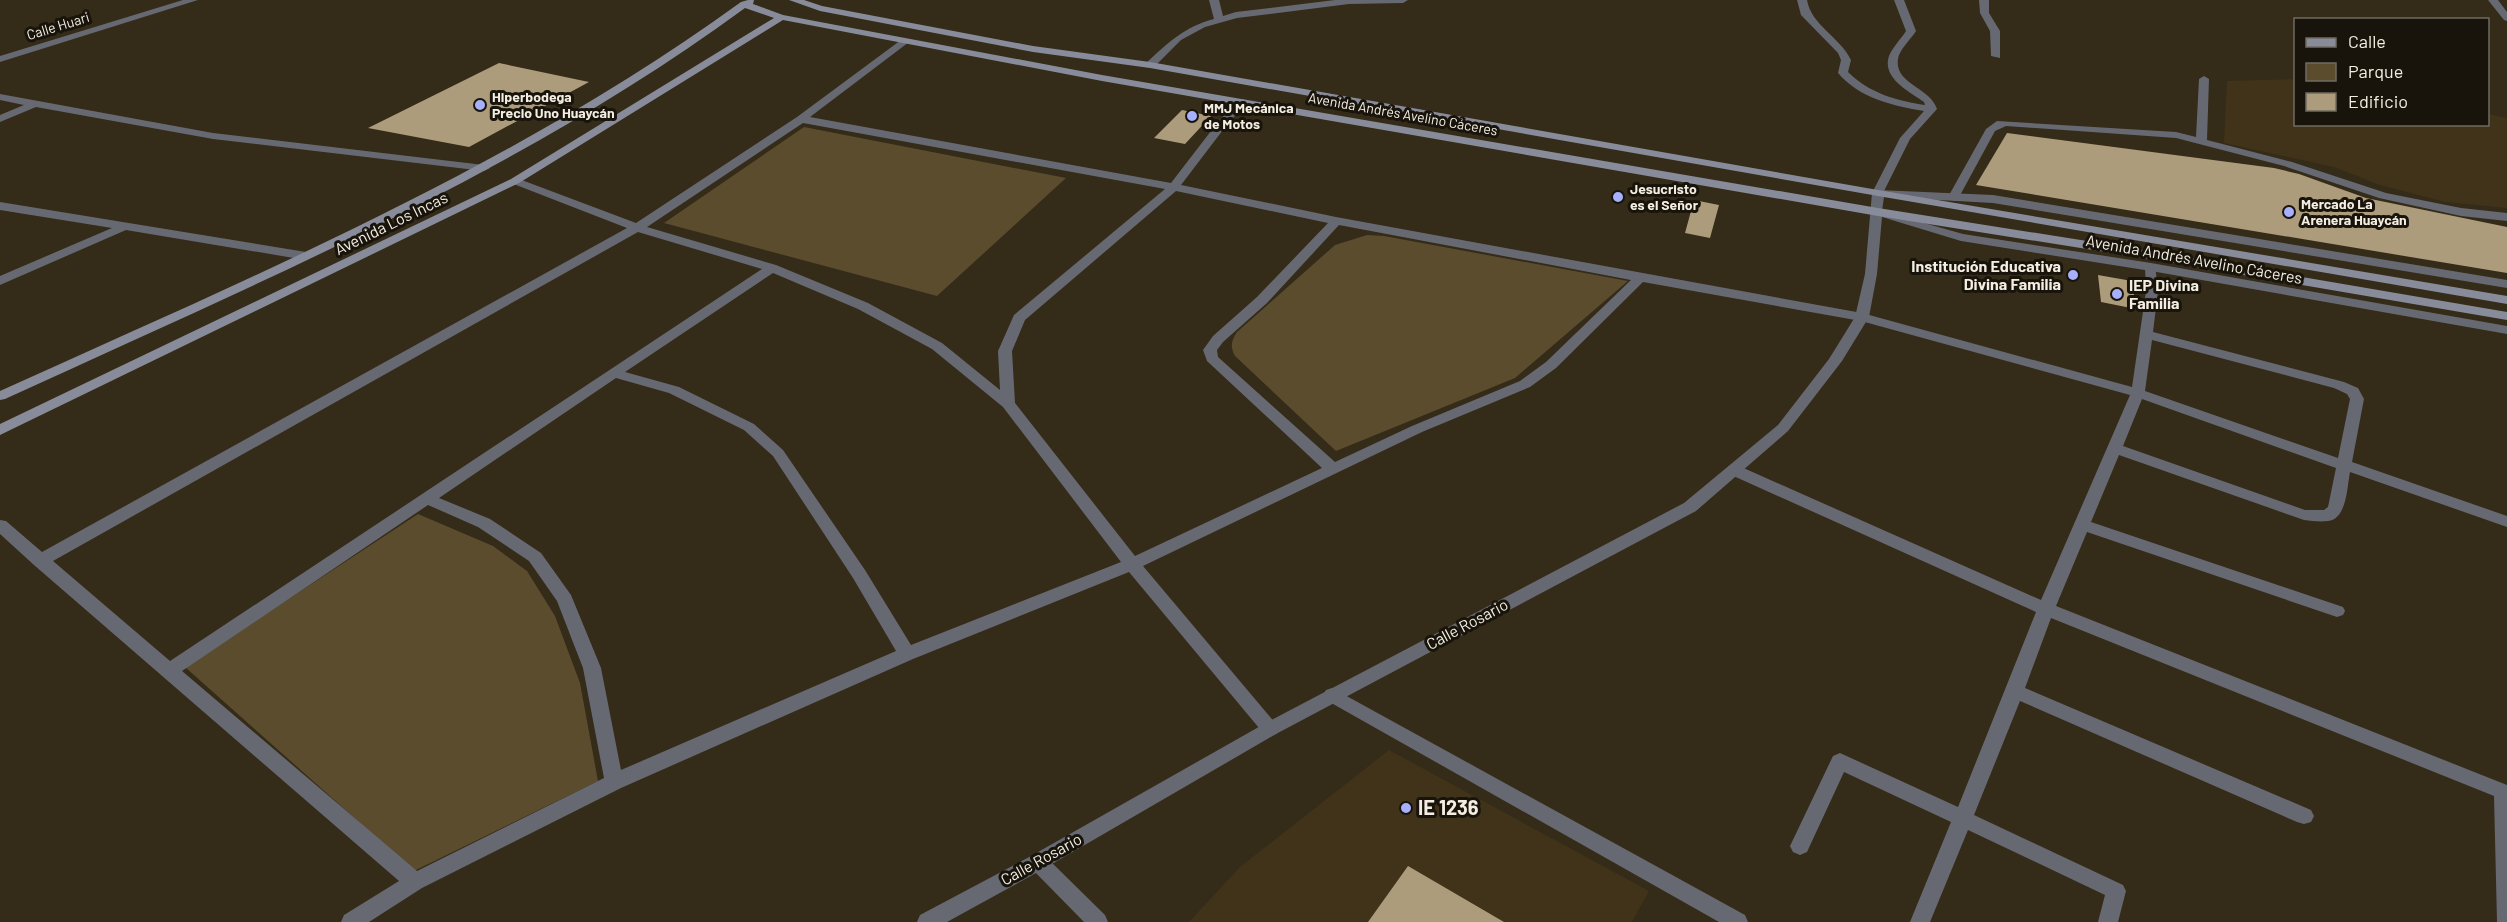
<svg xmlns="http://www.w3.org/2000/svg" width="2507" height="922" viewBox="0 0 2507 922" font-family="Barlow,sans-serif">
<rect width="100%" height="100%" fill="#342b18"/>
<!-- built -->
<path fill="#40331a" d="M2295,79L2296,124H2488V114L2507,118V208L2445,202L2380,185L2334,167L2224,143L2227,81Z
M1389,750L1649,891L1632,922H1189L1240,867Z"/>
<!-- green -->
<path fill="#5b4c2e" d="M804,127L1066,178L937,296L664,223Z
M1367,235L1384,236L1628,281L1515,378L1336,451L1235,356C1230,347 1231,341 1237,332L1335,245Z
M418,514L493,546L527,571L555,616L580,683L598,781L414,871L185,667Z"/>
<!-- building -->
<path fill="#ad9c7b" d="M499,63L589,82L469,147L368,128Z
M1182,110L1211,116L1185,144L1154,138Z
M2007,133L2274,168L2299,174L2366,198L2507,227V273L1976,185Z
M1694,200L1719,205L1710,238L1685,233Z
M2098,275L2132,281L2136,309L2101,302Z
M1408,866L1504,922H1368Z"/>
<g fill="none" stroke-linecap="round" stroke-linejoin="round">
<!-- service -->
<path fill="#676972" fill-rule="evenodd" d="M2204,76L2209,79L2207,140L2292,162L2386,193L2461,208L2507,213V221L2461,216L2379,198L2284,166L2176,138L2006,126L1995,131L1958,199L1954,201L1948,197L1986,129L1997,121L2176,132L2196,137L2199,79Z"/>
<!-- minor -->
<path fill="#676972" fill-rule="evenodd" d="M183,0H198L0,62V56Z
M1209,0H1219L1223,16L1236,12L1335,0H1408L1403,3L1349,4L1237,18L1205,27L1181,40L1154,67H1146V63C1169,42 1184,27 1214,19Z
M1797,0H1807C1811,25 1840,37 1851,60L1848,72C1869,93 1897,101 1925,105L1924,102C1910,92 1885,80 1888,60C1889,51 1901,39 1906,31L1894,0H1904L1916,31C1911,39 1899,50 1898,59C1894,84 1930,87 1937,109L1910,139L1882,195L1878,196L1872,193L1900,138L1924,111C1893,106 1859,98 1838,73L1841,60L1838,53L1801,15Z
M1979,0H1989V13L2000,31V58L1991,56L1990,31L1980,13Z
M2488,0H2498L2507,12V21L2504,20Z
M901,40L909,42L810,117L1171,183L1221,118L1243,99L1248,102L1247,104L1229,122L1181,185L1336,217L1862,313L2132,387L2146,291L2145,267L2147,264H2155L2158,291L2153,332L2344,382L2358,388L2364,399L2352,462L2507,516V527L2350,472C2347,487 2347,519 2328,521C2320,522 2312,521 2304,520L2119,455L2091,522L2343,607L2345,611L2343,615L2337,617L2087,532L2056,606L2507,785V922H2497L2494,796L2051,618L2025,688L2311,810L2314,816L2311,822L2304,824L2297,822L2020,701L1974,815L2123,885L2126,891L2118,922H2098L2105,895L1968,830L1930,922H1910L1951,822L1844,772L1807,852L1800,855L1793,852L1790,846L1833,756L1840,753L1958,807L2036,612L1729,474L1726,470L1729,466H1739L2041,600L2130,395L1861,321L1643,282L1556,368L1530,387L1422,432L1143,566L1276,724L1279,729L1276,734L1270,736L1264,734L1129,572L913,659L621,788L422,888L369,922H341L344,915L399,881L34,565L0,534V520L6,521L42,552L627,228L511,183V179H519L636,223L797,117ZM803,123L1165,189L1014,315L998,351L1000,390L942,343L868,303L776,265L647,227ZM1176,191L1328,223L1257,297L1213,336L1203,350L1207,361L1322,468L1135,556L1015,403L1012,351L1025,320ZM1339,225L1631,280L1546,362L1520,381L1412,426L1335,462L1218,357L1217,350L1223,342L1267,303ZM638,232L762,269L170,661L53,561ZM773,273L858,309L932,349L1003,407L1121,562L911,645L865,570L783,450L754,424L679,387L625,372ZM2152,340L2334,388L2347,394L2350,399L2338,458L2145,391ZM616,378L669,393L744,430L773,456L853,578L896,651L621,770L601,668L571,595L541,553L490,519L439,498ZM2142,399L2336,468L2328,507L2324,510H2305L2123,446ZM428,505L478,527L529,561L557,601L583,668L604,778L417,871L182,671Z
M0,94L213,133L484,165L490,168L484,171L213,139L36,107L0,122V115L24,105L0,100Z
M0,202L306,252L312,256L306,260L126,230L0,285V276L112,228L0,210Z
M1332,688L1745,915L1748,922H1719L1326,700L1323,695L1326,690Z
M1038,853L1045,856L1105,915L1108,922H1084L1031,868L1028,862L1031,856Z"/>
<!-- tertiary -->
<path fill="#676972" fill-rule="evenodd" d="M1878,190L1993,195L2507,280V288L1993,203L1884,197L1882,211L1963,234L2151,263L2507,326V334L2151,271L1961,241L1882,217L1877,274L1869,317L1842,361L1788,431L1696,511L1276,734L1045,868L947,922H917L920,915L1031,856L1264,724L1684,503L1778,425L1829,359L1855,317L1865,274L1872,193Z"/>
<!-- secondary -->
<path fill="#888b9a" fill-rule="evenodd" d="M748,0H754L753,4L783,15L1102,75L1878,208L2150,251L2507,312V320L2150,259L1878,216L1102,81L783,20L519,183L0,435V424L511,179L774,18L745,8C519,174 259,282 5,399L0,400V391C254,276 514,167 741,2Z
M789,0H804L822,6L1033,46L1150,62L1878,190L2507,296V304L1878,196L1150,68L1033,52L820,11Z"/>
</g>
<!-- markers -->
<g fill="#a7b0fc" stroke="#18140c" stroke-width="2">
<circle cx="480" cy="105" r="6"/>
<circle cx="1192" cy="116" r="6"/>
<circle cx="1618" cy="197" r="6"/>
<circle cx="2289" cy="212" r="6"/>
<circle cx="2073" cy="275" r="6"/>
<circle cx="2117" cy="294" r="6"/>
<circle cx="1406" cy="808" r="6"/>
</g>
<g text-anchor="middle" stroke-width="6" stroke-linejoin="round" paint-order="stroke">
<!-- far-street labels -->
<g font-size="14" fill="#f4eee2" stroke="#18140c">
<text transform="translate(58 26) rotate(-17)" y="5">Calle Huari</text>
<text transform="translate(1403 114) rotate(10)" y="5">Avenida Andrés Avelino Cáceres</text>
</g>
<!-- far-poi labels -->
<g font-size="14" font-weight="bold" fill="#f4eee2" stroke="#18140c" text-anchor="start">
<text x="492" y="102">Hiperbodega<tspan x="492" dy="16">Precio Uno Huaycán</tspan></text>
<text x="1204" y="113">MMJ Mecánica<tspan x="1204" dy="16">de Motos</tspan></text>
<text x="1630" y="194">Jesucristo<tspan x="1630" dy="16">es el Señor</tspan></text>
<text x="2301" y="209">Mercado La<tspan x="2301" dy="16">Arenera Huaycán</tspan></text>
</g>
<!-- street labels -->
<g font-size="16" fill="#f4eee2" stroke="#18140c">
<text transform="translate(391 223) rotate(-26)" y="6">Avenida Los Incas</text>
<text transform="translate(2194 259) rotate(10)" y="6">Avenida Andrés Avelino Cáceres</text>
<text transform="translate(1467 624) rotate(-28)" y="6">Calle Rosario</text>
<text transform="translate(1041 859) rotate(-29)" y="6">Calle Rosario</text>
</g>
<!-- poi labels -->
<g font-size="16" font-weight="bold" fill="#f4eee2" stroke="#18140c" text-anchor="end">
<text x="2061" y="272">Institución Educativa<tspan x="2061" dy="18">Divina Familia</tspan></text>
<text x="2129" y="291" text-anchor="start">IEP Divina<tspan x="2129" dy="18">Familia</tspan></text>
</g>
<!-- near-poi labels -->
<g font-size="20" font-weight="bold" fill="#f4eee2" stroke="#18140c" text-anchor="start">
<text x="1418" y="815">IE 1236</text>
</g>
</g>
<!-- legend -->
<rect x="2294" y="18" width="195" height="108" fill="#18140c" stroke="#706b62" stroke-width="1.5"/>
<rect x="2306" y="38" width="30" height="9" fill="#888b9a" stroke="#706b62" stroke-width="1.5"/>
<text x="2348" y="48" font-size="18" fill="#f4eee2">Calle</text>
<rect x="2306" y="63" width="30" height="18" fill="#5b4c2e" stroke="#706b62" stroke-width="1.5"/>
<text x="2348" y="78" font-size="18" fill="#f4eee2">Parque</text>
<rect x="2306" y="93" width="30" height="18" fill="#ad9c7b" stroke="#706b62" stroke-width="1.5"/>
<text x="2348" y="108" font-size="18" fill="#f4eee2">Edificio</text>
</svg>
